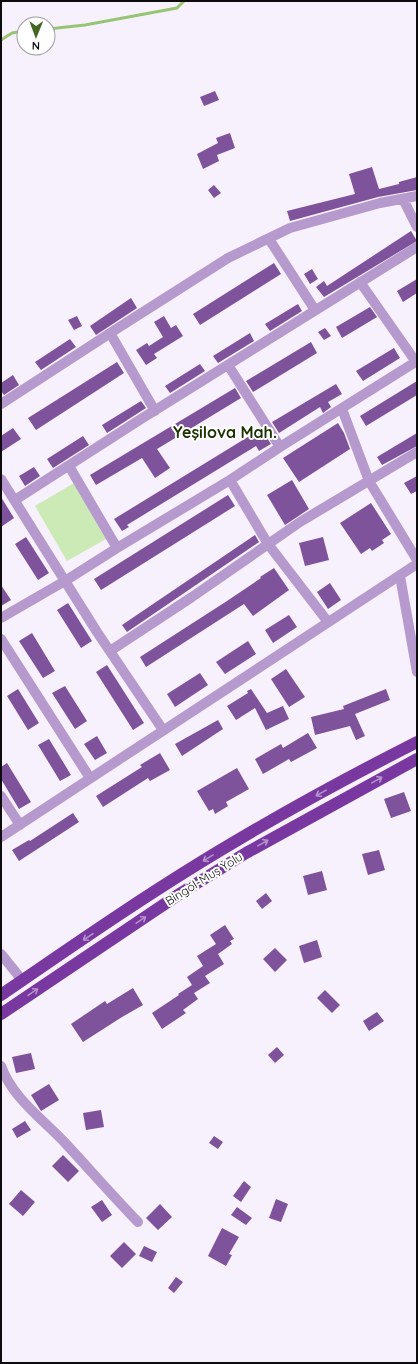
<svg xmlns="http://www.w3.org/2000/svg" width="418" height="1364" viewBox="0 0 418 1364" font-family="Quicksand,sans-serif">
<rect width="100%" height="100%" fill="#f7f0fd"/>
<!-- green -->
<path fill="#cceab6" d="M74,483L106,539L67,561L35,506Z"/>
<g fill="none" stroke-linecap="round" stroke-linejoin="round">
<!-- stream -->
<path stroke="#98c574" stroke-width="3" d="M48,29L85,25L177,8L184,1
M1,40L12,33L24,31"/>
</g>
<!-- building -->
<path fill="#7e539c" d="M215,91L219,100L204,106L200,97Z
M230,133L235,148L217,155L219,161L203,169L197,154L218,143L216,138Z
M372,167L379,189L399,184V182L417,177V190L378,197L290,221L287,211L355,194L349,174Z
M214,185L221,193L214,198L208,190Z
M411,231L417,241L324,297L316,287L324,281L327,286Z
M274,263L281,274L200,325L193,314Z
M312,269L318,279L310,284L304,274Z
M417,279V293L403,302L397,291Z
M131,298L137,308L96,335L90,326Z
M298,304L302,311L270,331L265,324Z
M370,307L377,317L342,338L336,327Z
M77,316L82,326L74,330L68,320Z
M164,316L171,328L176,325L183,336L154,354L157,358L146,365L136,350L147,343L149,346L163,337L154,322Z
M325,328L331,336L324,340L318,332Z
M250,333L254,341L218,363L213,356Z
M70,339L76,347L41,370L35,362Z
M311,342L317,353L253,392L246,381Z
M394,348L400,358L363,381L356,371Z
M117,362L124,373L36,430L28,418Z
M200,364L205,371L170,393L165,386Z
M13,375L19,385L4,395L1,391V383Z
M417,381V395L366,426L360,416Z
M336,384L342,394L328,402L331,407L323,413L320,407L279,433L272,422Z
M235,388L241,398L157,449L170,468L155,478L142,458L96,485L90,475Z
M141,401L146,408L107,433L102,425Z
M338,423L344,433L350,449L299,482L283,458Z
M13,428L21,439L1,452V436Z
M261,429L271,444L259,451L256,446L127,525L129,527L122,531L114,519Z
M417,433V446L382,465L377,457Z
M83,436L89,445L53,468L47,459Z
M34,467L40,476L25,486L19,476Z
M417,476V491L411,494L404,483Z
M292,480L309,509L285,525L267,495Z
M228,495L235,506L101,590L94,579Z
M1,497L14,518L1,527Z
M371,503L391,534L382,540L384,543L372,551L370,548L361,554L340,523Z
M255,535L259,542L127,632L122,625Z
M26,537L49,573L38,580L15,544Z
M323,537L329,560L305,566L299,543Z
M274,568L289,590L253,616L244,604L146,667L140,657L227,601L261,578L260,577Z
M330,583L341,600L328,609L317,592Z
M1,585L11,600L1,606Z
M68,603L92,641L81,648L57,610Z
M289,615L297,627L273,643L265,630Z
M32,633L55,671L43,678L19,641Z
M248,641L256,654L225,674L216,662Z
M107,665L144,723L133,730L96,672Z
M286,669L305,697L289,707L271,679Z
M200,673L208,685L175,707L167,694Z
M65,686L87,721L75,729L52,693Z
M18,689L39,723L28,730L7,696Z
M251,689L267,713L283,706L289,719L266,730L255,708L236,720L227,706L248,693L247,691Z
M386,689L390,700L355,714L365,736L356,740L350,726L315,735L311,717L344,709L343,706Z
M218,720L223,729L182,756L175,744Z
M308,733L317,748L291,762L289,759L263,774L255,759L281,744L283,748Z
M97,736L107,753L95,760L84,744Z
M49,739L71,775L60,781L38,745Z
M160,753L170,770L150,781L148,778L103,807L96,796L142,767L140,765Z
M7,763L31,802L19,809L1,779V767Z
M237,768L249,789L226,802L228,806L215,814L213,809L209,811L197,791Z
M404,792L411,811L391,818L384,799Z
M73,813L79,822L19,861L12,850L29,840L30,841Z
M379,850L385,870L368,875L362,854Z
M322,871L327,890L308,895L303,876Z
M266,893L272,901L262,909L256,901Z
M225,925L234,939L230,941L232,944L218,954L224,964L205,976L210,983L194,993L198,999L183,1010L186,1013L162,1029L152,1013L179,995L178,994L192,985L187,977L203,966L197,956L216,944L210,935Z
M317,940L322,957L304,963L299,946Z
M275,948L287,960L275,972L263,959Z
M133,988L143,1005L122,1017L83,1042L71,1024L105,1001L107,1004Z
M325,990L340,1005L332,1013L317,998Z
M377,1012L384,1021L369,1031L363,1021Z
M277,1047L284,1055L275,1063L268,1055Z
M31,1053L35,1069L16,1073L12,1057Z
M49,1084L59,1100L41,1111L31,1095Z
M101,1110L104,1127L86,1130L83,1113Z
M25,1121L31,1130L17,1138L12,1129Z
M214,1136L223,1142L218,1149L209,1143Z
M63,1155L79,1171L68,1182L52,1166Z
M244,1181L251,1187L241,1202L233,1196Z
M21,1190L35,1202L23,1216L9,1204Z
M276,1199L288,1204L281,1222L269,1218Z
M102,1200L112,1215L102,1222L91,1207Z
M160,1204L172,1217L158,1230L146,1218Z
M237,1207L252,1218L246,1225L231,1215Z
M222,1228L239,1237L229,1254L232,1255L226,1266L208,1256Z
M124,1242L136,1254L122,1268L110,1256Z
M144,1246L157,1252L152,1262L139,1256Z
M176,1277L183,1282L174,1293L168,1288Z"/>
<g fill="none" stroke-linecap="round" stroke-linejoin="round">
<!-- minor -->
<path stroke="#b699cd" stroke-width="10" d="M403,199L417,227
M269,239L315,310
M360,282L416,362
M110,333L155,411
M228,365L280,447
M1,404L118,328L228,258L290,228L380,203L417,196
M342,409L369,481L417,560
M69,466L117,548
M1,479L97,632L163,730
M230,480L268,544L328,622
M15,500L141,419L417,247
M400,576L417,672
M1,618L65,581L117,548L230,480L280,447L417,361
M1,639L90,778
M110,651L192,597L300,522L417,452
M1,796L20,825
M1,837L417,564
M1,954L22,980
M1,1066C13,1099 44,1120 67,1145C91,1171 114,1197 138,1222"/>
<!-- trunk -->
<path stroke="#7838a0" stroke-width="12" d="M1,995C78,942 156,888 236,841C295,806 356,773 417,742
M1,1014L181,893L246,853L417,759"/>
</g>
<!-- one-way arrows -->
<defs><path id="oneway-shaft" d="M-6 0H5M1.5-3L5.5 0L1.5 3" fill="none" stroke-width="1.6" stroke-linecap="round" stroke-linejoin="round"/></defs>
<g stroke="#b592cb">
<use href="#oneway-shaft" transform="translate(377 780) rotate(-29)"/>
<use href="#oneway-shaft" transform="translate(321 793) rotate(151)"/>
<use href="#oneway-shaft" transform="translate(263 843) rotate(-29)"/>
<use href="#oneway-shaft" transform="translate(208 858) rotate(148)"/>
<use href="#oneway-shaft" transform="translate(141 920) rotate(-34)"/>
<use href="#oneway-shaft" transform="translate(88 937) rotate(146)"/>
<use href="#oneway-shaft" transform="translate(33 992) rotate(-34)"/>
</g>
<g text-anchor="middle" stroke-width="4" stroke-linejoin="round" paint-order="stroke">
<!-- street labels -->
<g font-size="12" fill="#0d0b0e" stroke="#fff">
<text transform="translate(204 879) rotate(-32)" y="4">Bingöl-Muş Yolu</text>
</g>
<!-- district labels -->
<g font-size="16" font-weight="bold" fill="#1a3200" stroke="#fff">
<text x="225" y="438">Yeşilova Mah.</text>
</g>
</g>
<!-- border -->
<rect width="418" height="1364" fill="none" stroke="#0d0b0e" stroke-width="4"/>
<!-- north arrow -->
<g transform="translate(36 36) rotate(181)"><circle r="19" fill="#ffffff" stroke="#9e9d9f"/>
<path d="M0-3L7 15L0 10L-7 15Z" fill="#436720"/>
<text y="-6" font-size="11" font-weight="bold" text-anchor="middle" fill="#0d0b0e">N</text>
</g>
</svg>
